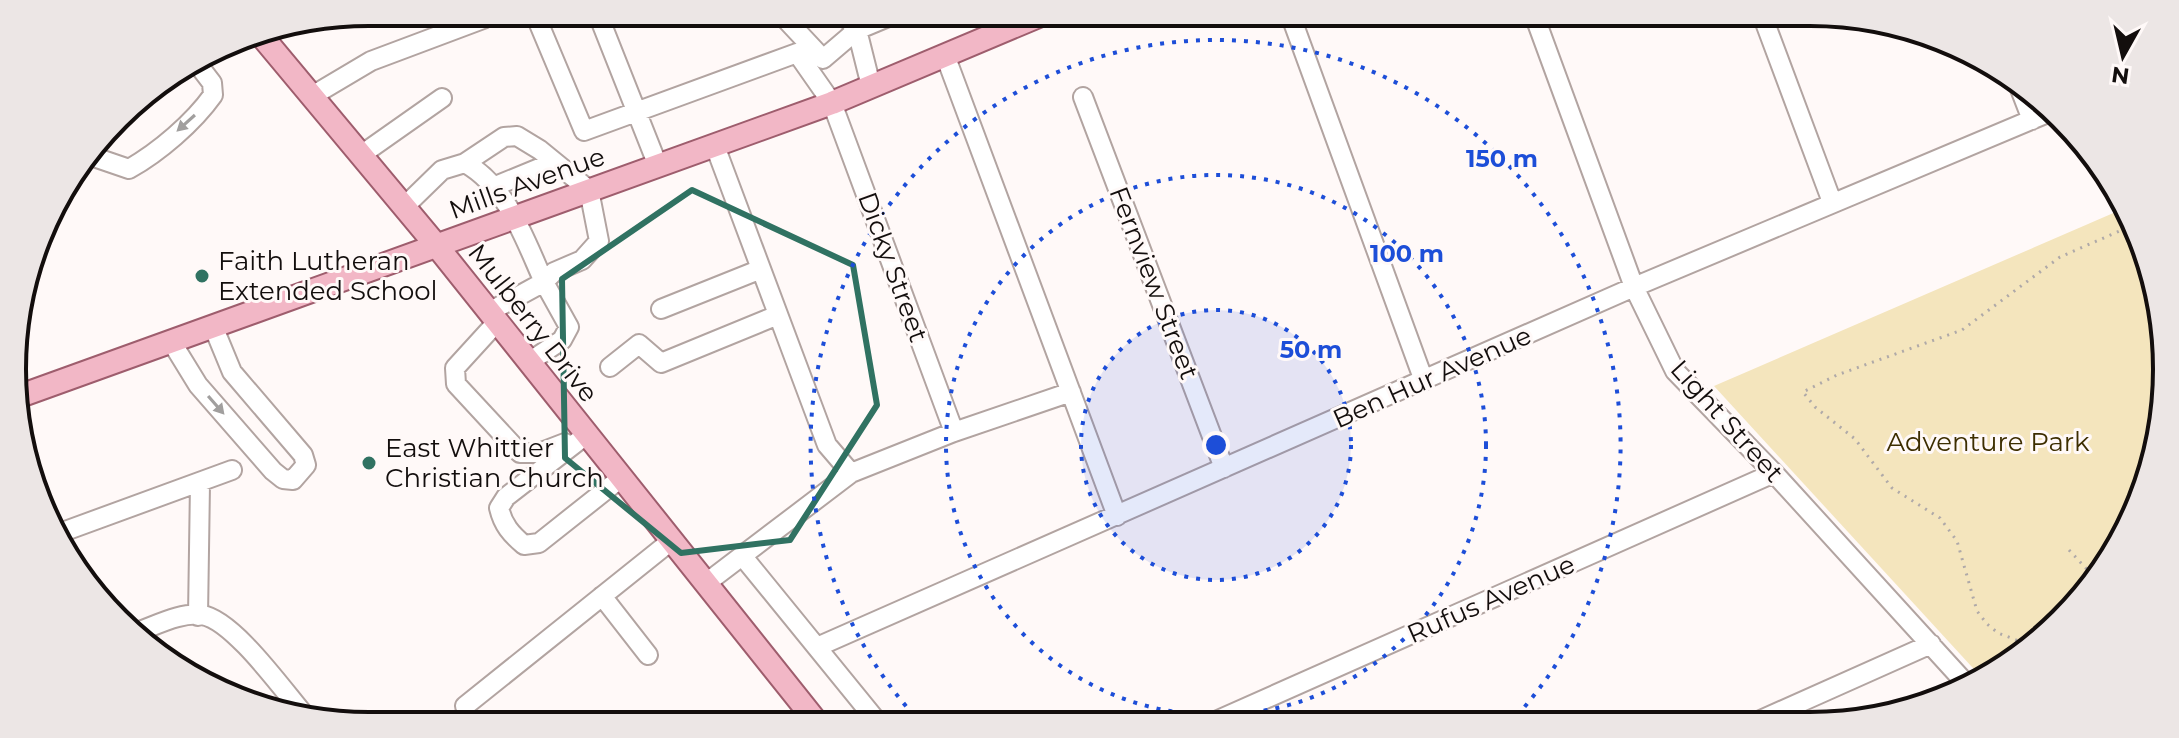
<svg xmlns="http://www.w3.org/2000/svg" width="2179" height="738" viewBox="0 0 2179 738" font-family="Montserrat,sans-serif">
<rect width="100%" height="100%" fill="#fff9f8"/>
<!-- green -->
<path fill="#f4e5bd" d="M2125,208L2164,322L2155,461L2119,548L2046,637L1983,679L1714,386Z"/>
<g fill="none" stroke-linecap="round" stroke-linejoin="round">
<defs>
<path id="minor" d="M534,12L584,131L797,53L832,103L954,432
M597,12L658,166
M779,12L823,59L857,30L900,12
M842,12L857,30L871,86
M1533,12L1634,287L1675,371L1774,473L1970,688
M1761,12L1832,202
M1290,14L1424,381
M945,55L1117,516
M2017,81L2032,120
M312,96L371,61L483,19L492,12
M1083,97L1224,468
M122,116L154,88
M715,146L827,445L851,473
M361,155L442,98
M91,156L129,169C159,152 193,123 213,95L212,83L196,62
M465,163L504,137L517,136L540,150L589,190L599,241L582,260L554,272L544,282L569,327L562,340L529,362
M493,187L554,162
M404,207L442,170L465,163C507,186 525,240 544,282L489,312
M661,309L761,269
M497,322L455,368L456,384L520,453H539L565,443
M171,341L198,385L273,471L283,479L293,480L306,465L303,455L232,372L213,326
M610,367L639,344L661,363L778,315
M586,435L506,497L499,508C503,525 511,534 524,545L539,543L621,478
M57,534L232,470
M744,558L880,725
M705,584L851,473L954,432L1071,392
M602,596L648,655
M198,616L200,484
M137,632C157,625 181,612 202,615C234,620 285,693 307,718
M817,647L1634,287L2050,112
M465,706L671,541
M1754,723L1931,644
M1209,724L1774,473"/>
<path id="major" d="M260,34L436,245L819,725
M20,396L832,103L1048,12"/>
</defs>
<!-- minor casing -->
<use href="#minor" stroke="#b2a4a1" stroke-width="22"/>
<!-- major casing -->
<use href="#major" stroke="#9e5d6d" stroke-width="26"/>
<!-- path -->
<path stroke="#afa9a8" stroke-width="3" stroke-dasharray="2 6" stroke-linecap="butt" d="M2131,228L2139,248
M2069,550L2095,578
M2032,646L1998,633L1987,624L1977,611L1957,541L1940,518L1892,488L1855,439L1815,407L1803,392L1837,375L1962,330L2060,257L2131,226"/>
<!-- minor -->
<use href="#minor" stroke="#fff" stroke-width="18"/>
<!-- major -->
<use href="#major" stroke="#f2b7c6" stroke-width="22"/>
</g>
<!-- one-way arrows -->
<defs><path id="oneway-solid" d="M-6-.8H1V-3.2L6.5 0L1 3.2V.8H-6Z" transform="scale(2)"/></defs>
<g fill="#a19f9e">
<use href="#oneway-solid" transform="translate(186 123) rotate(138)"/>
<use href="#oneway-solid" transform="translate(216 405) rotate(49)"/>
</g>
<!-- marked area -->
<path fill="none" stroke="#307262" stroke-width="6" stroke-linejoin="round" d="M692,190L853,265L877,405L790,540L681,553L565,458L562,279Z"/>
<!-- distance rings -->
<circle cx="1216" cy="445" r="135" fill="#1d4ed8" fill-opacity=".12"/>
<g fill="none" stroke="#1d4ed8" stroke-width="4" stroke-dasharray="4 8">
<circle cx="1216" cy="445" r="135"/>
<circle cx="1216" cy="445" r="270"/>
<path d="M922 724A405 405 0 1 1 1512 721"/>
</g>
<!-- markers -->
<g fill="#307262" stroke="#fff9f8" stroke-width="3">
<circle cx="202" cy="276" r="8"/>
<circle cx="369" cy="463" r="8"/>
</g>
<g text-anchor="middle" stroke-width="6" stroke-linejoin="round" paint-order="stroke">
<!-- street labels -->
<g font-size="26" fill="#130e0d" stroke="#fff9f8">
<text transform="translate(527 183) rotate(-20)" y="9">Mills Avenue</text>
<text transform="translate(893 267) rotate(70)" y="9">Dicky Street</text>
<text transform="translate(1154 283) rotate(69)" y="9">Fernview Street</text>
<text transform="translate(533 323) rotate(52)" y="9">Mulberry Drive</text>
<text transform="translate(1432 377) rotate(-24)" y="9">Ben Hur Avenue</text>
<text transform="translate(1727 421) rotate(48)" y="9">Light Street</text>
<text transform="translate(1491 599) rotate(-24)" y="9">Rufus Avenue</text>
</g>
<!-- poi labels -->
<g font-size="26" fill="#130e0d" stroke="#fff9f8" text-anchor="start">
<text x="218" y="270">Faith Lutheran<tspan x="218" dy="30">Extended School</tspan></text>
<text x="385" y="457">East Whittier<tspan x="385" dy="30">Christian Church</tspan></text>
</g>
<!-- park labels -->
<g font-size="26" fill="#3d2e00" stroke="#fff9f8">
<text x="1988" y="451">Adventure Park</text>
</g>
</g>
<!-- crop -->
<path d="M0 0H2179V738H0ZM369 26H1810A343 343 0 0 1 2153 369V369A343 343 0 0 1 1810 712H369A343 343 0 0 1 26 369V369A343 343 0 0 1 369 26Z" fill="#ece6e5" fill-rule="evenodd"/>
<path fill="none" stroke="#130e0d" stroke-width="4" d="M369 26H1810A343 343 0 0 1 2153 369V369A343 343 0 0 1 1810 712H369A343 343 0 0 1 26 369V369A343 343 0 0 1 369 26Z"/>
<circle cx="1216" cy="445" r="12" fill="#1d4ed8" stroke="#fff9f8" stroke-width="4"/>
<g font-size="24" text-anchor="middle" font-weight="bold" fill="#1d4ed8" stroke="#fff9f8" stroke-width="6" stroke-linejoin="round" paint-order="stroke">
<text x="1502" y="167">150 m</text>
<text x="1407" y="262">100 m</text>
<text x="1311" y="358">50 m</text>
</g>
<!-- north arrow -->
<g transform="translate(2123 56) rotate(188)" stroke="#fff9f8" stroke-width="6" paint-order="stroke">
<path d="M0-6L14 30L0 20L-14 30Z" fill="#130e0d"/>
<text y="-12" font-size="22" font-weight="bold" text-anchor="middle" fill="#130e0d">N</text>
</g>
</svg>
